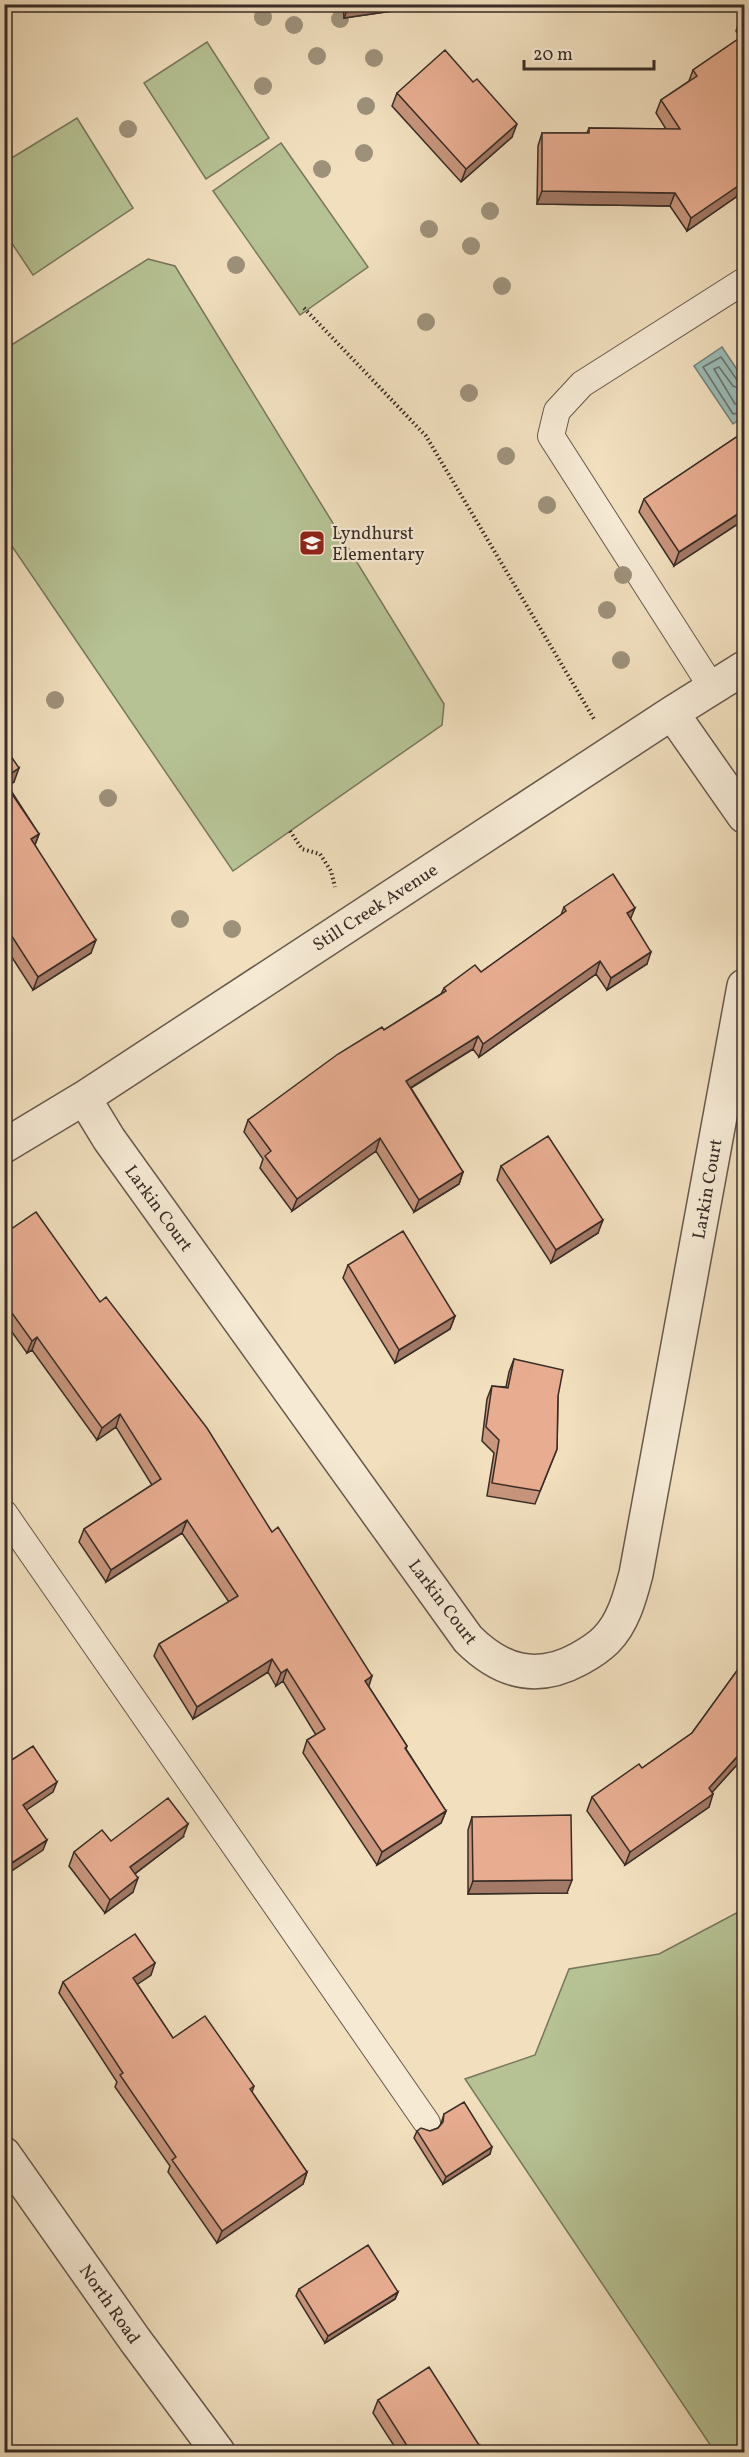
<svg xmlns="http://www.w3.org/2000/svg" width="749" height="2457" viewBox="0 0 749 2457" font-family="Vollkorn,serif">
<rect width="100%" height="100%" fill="#f1dfbe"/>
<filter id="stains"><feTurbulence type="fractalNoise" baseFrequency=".00333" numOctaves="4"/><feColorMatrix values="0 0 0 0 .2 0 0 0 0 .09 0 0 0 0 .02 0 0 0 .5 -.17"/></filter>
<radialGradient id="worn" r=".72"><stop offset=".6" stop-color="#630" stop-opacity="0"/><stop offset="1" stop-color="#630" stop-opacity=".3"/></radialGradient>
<!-- green -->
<path fill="#b6c294" stroke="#77775d" stroke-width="1.5" d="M207,42L269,138L206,179L144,83Z
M77,118L133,208L33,275L5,233V162Z
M281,143L368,267L300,315L213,191Z
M148,259L175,266L444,704L442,725L233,871L5,536V349Z
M744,1909V2452H715L465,2079L535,2055L569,1969L659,1954Z"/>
<!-- water -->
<path fill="#9bbcb6" stroke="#73827c" stroke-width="1.5" d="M722,347L744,380V416L733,424L694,366Z"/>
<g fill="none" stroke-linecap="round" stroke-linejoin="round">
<!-- shore -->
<path stroke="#6a746e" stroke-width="1.5" d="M744,382L737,380L721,357L703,367L733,414L744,412
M744,390L733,386L719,367L714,369L735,404H744"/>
<defs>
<path id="service" d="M713,689L551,436L557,411L582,384L744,281
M4,1513L427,2123"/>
<path id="minor" d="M672,713L744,816
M84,1098L109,1139L468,1639C501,1672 537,1682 579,1659C588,1654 598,1648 606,1640C623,1623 630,1597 636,1574L744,986
M4,1146L84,1098L672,713L744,668"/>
<path id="tertiary" d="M4,2154L135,2340L218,2452"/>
</defs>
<!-- service casing -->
<use href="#service" stroke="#66594c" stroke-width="28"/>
<!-- minor casing -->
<use href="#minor" stroke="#66594c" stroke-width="36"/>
<!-- tertiary casing -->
<use href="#tertiary" stroke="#66594c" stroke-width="36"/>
<!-- path -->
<path stroke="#382c26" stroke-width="4" stroke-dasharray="1.5 3" stroke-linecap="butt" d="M304,308L426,436L594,719
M290,831L302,849L320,854L331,871L335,887"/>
<!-- service -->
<use href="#service" stroke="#f6ead5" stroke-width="26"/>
<!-- minor -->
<use href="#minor" stroke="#f6ead5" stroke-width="33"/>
<!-- tertiary -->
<use href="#tertiary" stroke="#f6ead5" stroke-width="33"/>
</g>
<!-- trees -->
<g fill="#9d917a">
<circle cx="263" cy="17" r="9"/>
<circle cx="340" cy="19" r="9"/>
<circle cx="294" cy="25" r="9"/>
<circle cx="317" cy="56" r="9"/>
<circle cx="374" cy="58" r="9"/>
<circle cx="263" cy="86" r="9"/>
<circle cx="366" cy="106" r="9"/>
<circle cx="128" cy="129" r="9"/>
<circle cx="364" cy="153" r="9"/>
<circle cx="322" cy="169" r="9"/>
<circle cx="490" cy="211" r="9"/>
<circle cx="429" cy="229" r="9"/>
<circle cx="471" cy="246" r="9"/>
<circle cx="236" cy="265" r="9"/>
<circle cx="502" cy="286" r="9"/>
<circle cx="426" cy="322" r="9"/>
<circle cx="469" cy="393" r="9"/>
<circle cx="506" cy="456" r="9"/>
<circle cx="547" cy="505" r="9"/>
<circle cx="623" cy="575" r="9"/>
<circle cx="607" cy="610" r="9"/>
<circle cx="621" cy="660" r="9"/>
<circle cx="55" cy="700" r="9"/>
<circle cx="108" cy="798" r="9"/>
<circle cx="180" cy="919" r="9"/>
<circle cx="232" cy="929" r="9"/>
</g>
<!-- wall -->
<path fill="#c8957d" stroke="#382c26" stroke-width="1.5" d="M343,4H401L399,10L344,18Z
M744,15V185L740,188L736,197L687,231L670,206L537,204L538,146L542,133H587L589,128L666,129L656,113L661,100L689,81L693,70L740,38L736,31L741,18Z
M397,93L512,137L461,182L392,106Z
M744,432L674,566L639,512L644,499Z
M4,746L14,782L8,786L39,834L35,845L91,953L33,990L4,945Z
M564,907L631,920L647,964L607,990L596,974L479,1057L473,1049L411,1088L463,1172L459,1184L414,1212L376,1151L292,1211L260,1168L263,1159L244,1132L248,1120L384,1030L441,994L444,988L481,972L561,915Z
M501,1166L598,1233L551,1263L497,1180Z
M4,1234L369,1687L407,1746L406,1749L446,1811L441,1823L377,1865L303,1753L307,1740L316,1735L283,1681L276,1686L268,1672L193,1719L154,1656L159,1644L229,1602L182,1533L106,1582L79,1542L84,1529L152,1485L116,1427L97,1440L32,1350L27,1353L4,1321Z
M348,1265L455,1316L450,1329L395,1363L343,1278Z
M514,1359L558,1396L557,1449L535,1504L487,1496L494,1453L482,1441L487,1399L492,1386L506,1387L509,1372Z
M744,1661V1757L712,1792L709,1807L625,1865L587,1811L592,1797L642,1768L692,1733Z
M472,1817L567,1893L468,1894V1830Z
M183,1837L135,1874L133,1892L105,1913L69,1866L74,1852L111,1841Z
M151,1975L137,1984L173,2038L254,2086L252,2092L307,2172L303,2184L217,2243L168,2172L170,2166L115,2087L117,2082L59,1993L63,1982Z
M444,2114L490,2154L443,2184L414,2138L417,2131H430L438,2128L441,2124Z
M299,2289L398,2292L395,2299L325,2343L296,2296Z
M378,2400L476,2452H398L373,2413Z"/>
<!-- shaded-wall -->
<path fill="#a27966" stroke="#382c26" stroke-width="1.5" d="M401,4L399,10L344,18L349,5Z
M517,124L512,137L461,182L466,169Z
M744,175V185L740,188L736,197L687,231L691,218Z
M542,191L675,193L670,206L537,204Z
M744,510V520L674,566L679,552Z
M19,768L14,782L4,788V778Z
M39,834L34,847L31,839Z
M635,908L630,920L627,913Z
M96,940L91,953L33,990L38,977Z
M651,952L647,964L607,990L611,978Z
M600,961L596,974L479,1057L483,1044Z
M478,1036L473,1049L402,1093L406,1081Z
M380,1138L376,1151L292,1211L297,1199Z
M463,1172L459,1184L414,1212L419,1200Z
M603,1220L598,1233L551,1263L556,1250Z
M455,1316L450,1329L395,1363L399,1350Z
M37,1337L32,1350L27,1353L32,1341Z
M120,1414L116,1427L97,1440L102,1428Z
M187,1520L182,1533L106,1582L111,1570Z
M272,1659L268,1672L193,1719L197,1707Z
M287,1669L283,1681L276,1686L281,1673Z
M372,1676L368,1689L365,1681Z
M744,1749V1757L707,1798L713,1794L709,1807L625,1865L630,1852L709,1788Z
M57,1782L53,1792L19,1815L23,1805Z
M446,1811L441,1823L377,1865L382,1852Z
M188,1824L183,1837L125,1881L130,1867Z
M47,1840L43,1850L4,1876V1868Z
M138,1878L133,1892L105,1913L110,1900Z
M572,1880L567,1893L468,1894L473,1881Z
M155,1963L151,1975L129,1990L133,1978Z
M492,2147L490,2154L443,2184L446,2177Z
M307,2172L303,2184L217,2243L222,2231Z
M398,2292L395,2299L325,2343L328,2336Z
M479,2445L476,2452H467Z"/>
<!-- building -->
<path fill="#e8ad91" stroke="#382c26" stroke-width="1.5" d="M744,15V24L741,18Z
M744,35V175L738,179L741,184L691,218L675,193L542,191V133H589V128L680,129L661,100L697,76L693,70Z
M445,50L473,82L477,79L517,124L466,169L397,93Z
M744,432V510L679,552L644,499Z
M4,746L19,768L4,778Z
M4,782L39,834L31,839L96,940L38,977L4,924Z
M613,874L635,908L627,913L651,952L611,978L600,961L483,1044L478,1036L406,1081L463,1172L419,1200L380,1138L297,1199L265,1156L271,1151L248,1120L338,1054L382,1027L384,1030L446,991L444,988L475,965L481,972L566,911L564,907Z
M548,1136L603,1220L556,1250L501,1166Z
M36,1212L100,1302L106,1297L207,1428L272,1532L278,1527L372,1676L365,1681L407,1746L405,1748L446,1811L382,1852L307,1740L325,1729L287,1669L281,1673L272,1659L197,1707L159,1644L238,1596L187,1520L111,1570L84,1529L161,1479L120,1414L102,1428L37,1337L32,1341L4,1302V1234Z
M403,1231L455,1316L399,1350L348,1265Z
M514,1359L563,1370L558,1396L557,1449L540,1491L492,1483L499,1440L486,1427L492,1386L508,1388Z
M744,1661V1749L709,1788L713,1794L630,1852L592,1797L639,1764L642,1768L692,1733Z
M33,1746L57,1782L23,1805L47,1840L4,1868V1765Z
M168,1798L188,1824L130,1867L138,1878L110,1900L74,1852L102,1830L111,1841Z
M571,1815L572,1880L473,1881L472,1817Z
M135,1934L155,1963L133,1978L173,2038L205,2016L254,2086L250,2089L307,2172L222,2231L172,2160L176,2157L120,2075L123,2073L63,1982Z
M464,2102L492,2147L446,2177L417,2131L421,2128L430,2131L438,2128L443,2122L444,2114Z
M368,2245L398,2292L328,2336L299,2289Z
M429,2367L479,2445L467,2452H411L378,2400Z"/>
<!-- icons -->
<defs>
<symbol id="school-square" viewBox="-11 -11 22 22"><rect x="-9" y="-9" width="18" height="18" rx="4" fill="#8f2418" stroke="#f6ead5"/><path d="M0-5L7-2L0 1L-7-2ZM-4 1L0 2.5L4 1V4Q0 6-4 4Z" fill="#fff"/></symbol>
</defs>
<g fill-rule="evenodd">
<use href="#school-square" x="297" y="528" width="30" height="30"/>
</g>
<g text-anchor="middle" stroke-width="4.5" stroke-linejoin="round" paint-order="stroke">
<!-- poi labels -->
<g font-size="18" fill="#382c26" stroke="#f6ead5" text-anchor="start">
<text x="332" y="539">Lyndhurst<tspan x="332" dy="21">Elementary</tspan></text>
</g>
<!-- street labels -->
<g font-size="18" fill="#382c26" stroke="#f6ead5">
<text transform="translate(375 907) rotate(-33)" y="6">Still Creek Avenue</text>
<text transform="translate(707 1189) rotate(-80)" y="6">Larkin Court</text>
<text transform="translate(159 1208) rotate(54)" y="6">Larkin Court</text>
<text transform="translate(443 1602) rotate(53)" y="6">Larkin Court</text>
<text transform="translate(110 2304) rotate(55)" y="6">North Road</text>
</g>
</g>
<!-- margin -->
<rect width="749" height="2457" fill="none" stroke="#f1dfbe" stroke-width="24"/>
<rect x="6" y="6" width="737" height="2445" fill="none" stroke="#382c26" stroke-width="3"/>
<rect x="12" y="12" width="725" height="2433" fill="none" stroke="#382c26" stroke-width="1.5"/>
<!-- scale -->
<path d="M524 60v9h130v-9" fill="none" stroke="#382c26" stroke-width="3"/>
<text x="533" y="60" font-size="18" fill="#382c26" stroke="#f6ead5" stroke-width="4.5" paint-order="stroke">20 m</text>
<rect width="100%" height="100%" filter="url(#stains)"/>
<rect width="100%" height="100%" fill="url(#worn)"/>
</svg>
